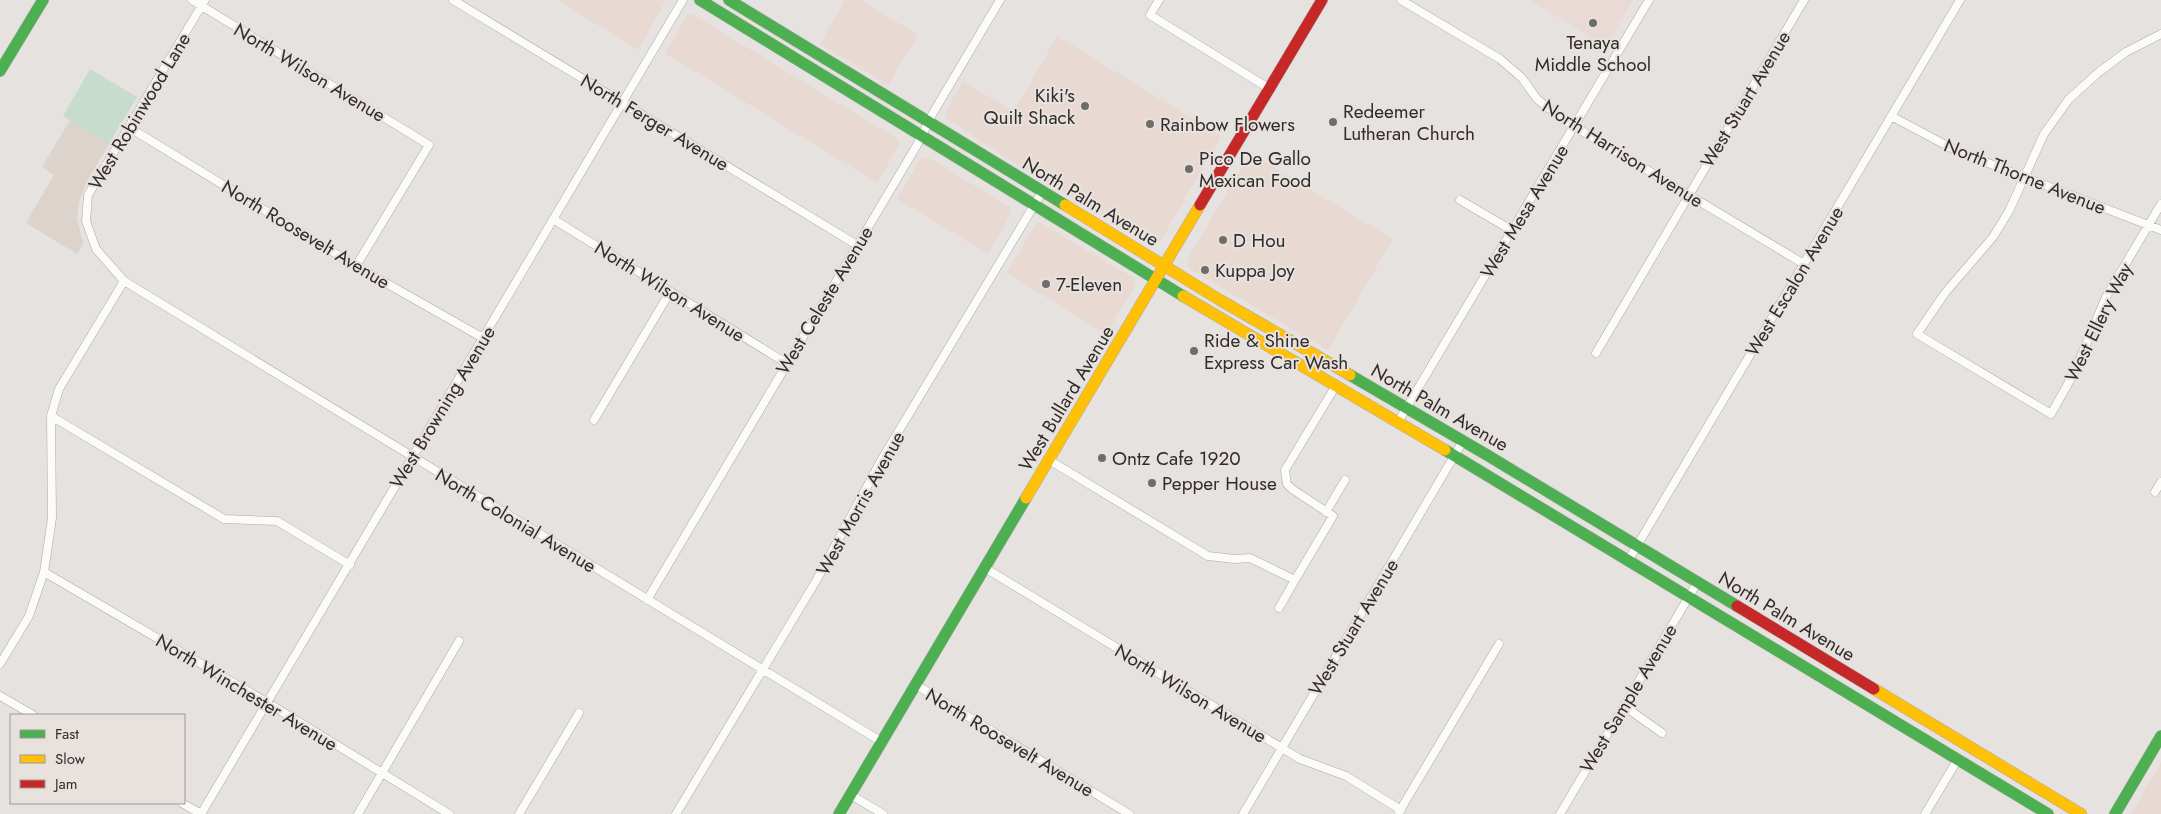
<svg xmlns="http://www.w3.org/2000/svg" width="2161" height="814" viewBox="0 0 2161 814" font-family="Jost,sans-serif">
<rect width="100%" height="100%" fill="#e5e2e0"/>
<!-- commercial -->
<path fill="#e8dad3" d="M557,0H666L638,50Z
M845,0H861L918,35L888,85L820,44Z
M692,14L896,138L899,142L898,147L877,183L665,53L687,16Z
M1057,36L1221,136L1161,240L1150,244L992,149L946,118L945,112L963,81L1014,112Z
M1250,153L1393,239L1328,350L1191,270L1187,265L1188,258Z
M927,157L1010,207L1011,214L988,254L897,199L920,159Z
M1037,223H1041L1134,278L1135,286L1106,334L1006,273Z
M2161,762V814H2131Z"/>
<!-- built -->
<path fill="#dcd3cd" d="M70,120L109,144L86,183L80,198L77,218L83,244L77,254L26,223L54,175L42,167Z"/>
<!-- education -->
<path fill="#e9dad5" d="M1530,0H1633L1606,46Z"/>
<!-- green -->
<path fill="#c7dccc" d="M90,69L137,97L109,144L63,116Z"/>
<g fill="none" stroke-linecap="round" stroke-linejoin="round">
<defs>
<path id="street" d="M192,0L429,145L356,266
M205,0L88,195L86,221L96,249L124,281L882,742
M453,0L857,245
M1159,0L1150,15L1270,89
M1401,0L1500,59L1522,78L1537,99L1562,119L1804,264
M2161,34L2126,52L2099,72L2069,99L2044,134L2009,211L1993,237L1945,293L1917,334L2051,414L2074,373L2106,297L2161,204
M1891,116L1957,151L2161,230
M130,128L356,266L483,338
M1460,200L1513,231
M553,219L786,363
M1596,353L1804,0
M51,416L224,519L277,521L350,565
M594,420L670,292
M1398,422L1649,0
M1049,460L1208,556L1235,559L1250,558L1295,580L1333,516L1292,489L1287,484L1285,470L1335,387
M2155,492L2161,482
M1326,512L1345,480
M1628,561L1960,0
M985,568L1300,759L1346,776L1401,810
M44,572L268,703L449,814
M647,600L917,145L933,113L1000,0
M1279,608L1295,580
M0,664L29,616L44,572L52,518L51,416L59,389L124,281
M916,685L1129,814
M0,696L33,715
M1624,706L1662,733
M851,795L883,814
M182,803L201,814L683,0
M1399,812L1499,644
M358,814L459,641
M519,814L579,713
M676,814L816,581L882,459L1042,192
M1243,814L1463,441
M1560,814L1697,583
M1925,814L1958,759"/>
<path id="fast" d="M700,0L1183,296
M729,0L1065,205
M0,71L43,0
M1350,375L1487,455L1737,606
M1445,450L2048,814
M839,814L1026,498
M2115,814L2161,736"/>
<path id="slow" d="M1065,205L1220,300L1350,375
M1183,296L1445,450
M1026,498L1200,205
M1874,689L2081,814"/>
<path id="jam" d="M1200,205L1322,0
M1737,606L1874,689"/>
</defs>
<!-- street casing -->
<use href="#street" stroke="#aca9a8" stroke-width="9"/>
<!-- fast casing -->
<use href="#fast" stroke="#aca9a8" stroke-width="12"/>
<!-- slow casing -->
<use href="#slow" stroke="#aca9a8" stroke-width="12"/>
<!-- jam casing -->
<use href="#jam" stroke="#aca9a8" stroke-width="12"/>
<!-- street -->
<use href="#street" stroke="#fbfbfa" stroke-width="8"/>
<!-- fast -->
<use href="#fast" stroke="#4caf50" stroke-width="11"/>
<!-- slow -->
<use href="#slow" stroke="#ffc107" stroke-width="11"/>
<!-- jam -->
<use href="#jam" stroke="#c62828" stroke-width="11"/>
</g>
<!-- markers -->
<g fill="#6f6c6a" stroke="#e8e1dd" stroke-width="2">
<circle cx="1593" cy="23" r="5"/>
<circle cx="1085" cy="106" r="5"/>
<circle cx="1333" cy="122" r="5"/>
<circle cx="1150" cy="124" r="5"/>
<circle cx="1189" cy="169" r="5"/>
<circle cx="1223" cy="240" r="5"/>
<circle cx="1205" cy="270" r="5"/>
<circle cx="1046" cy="284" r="5"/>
<circle cx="1194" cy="351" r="5"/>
<circle cx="1102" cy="458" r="5"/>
<circle cx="1152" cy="483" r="5"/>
</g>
<g text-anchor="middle" stroke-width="4" stroke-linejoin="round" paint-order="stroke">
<!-- poi labels -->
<g font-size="19" fill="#2f2d2b" stroke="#e8e1dd" text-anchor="start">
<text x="1593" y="49" text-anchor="middle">Tenaya<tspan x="1593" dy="22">Middle School</tspan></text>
<text x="1075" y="102" text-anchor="end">Kiki's<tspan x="1075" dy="22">Quilt Shack</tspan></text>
<text x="1343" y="118">Redeemer<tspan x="1343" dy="22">Lutheran Church</tspan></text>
<text x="1160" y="131">Rainbow Flowers</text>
<text x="1199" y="165">Pico De Gallo<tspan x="1199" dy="22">Mexican Food</tspan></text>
<text x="1233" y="247">D Hou</text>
<text x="1215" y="277">Kuppa Joy</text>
<text x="1056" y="291">7-Eleven</text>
<text x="1204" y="347">Ride &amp; Shine<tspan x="1204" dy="22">Express Car Wash</tspan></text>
<text x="1112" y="465">Ontz Cafe 1920</text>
<text x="1162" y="490">Pepper House</text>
</g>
<!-- street labels -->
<g font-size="19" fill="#2f2d2b" stroke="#e8e1dd">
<text transform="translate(310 72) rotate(31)" y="7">North Wilson Avenue</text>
<text transform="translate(1745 99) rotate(-59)" y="7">West Stuart Avenue</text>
<text transform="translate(139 111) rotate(-59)" y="7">West Robinwood Lane</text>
<text transform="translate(655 122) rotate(31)" y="7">North Ferger Avenue</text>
<text transform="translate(1623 153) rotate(32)" y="7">North Harrison Avenue</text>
<text transform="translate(2025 176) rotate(22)" y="7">North Thorne Avenue</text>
<text transform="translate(1091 201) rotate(31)" y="7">North Palm Avenue</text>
<text transform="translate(1524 211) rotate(-59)" y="7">West Mesa Avenue</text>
<text transform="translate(306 234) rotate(31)" y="7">North Roosevelt Avenue</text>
<text transform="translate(1794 281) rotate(-59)" y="7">West Escalon Avenue</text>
<text transform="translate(670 291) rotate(32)" y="7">North Wilson Avenue</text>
<text transform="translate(824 300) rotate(-59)" y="7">West Celeste Avenue</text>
<text transform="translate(2098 322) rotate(-64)" y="7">West Ellery Way</text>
<text transform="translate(1066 398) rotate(-59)" y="7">West Bullard Avenue</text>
<text transform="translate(442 407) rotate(-59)" y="7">West Browning Avenue</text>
<text transform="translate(1440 407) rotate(30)" y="7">North Palm Avenue</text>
<text transform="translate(860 503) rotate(-61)" y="7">West Morris Avenue</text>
<text transform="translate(516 520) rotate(31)" y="7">North Colonial Avenue</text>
<text transform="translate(1787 616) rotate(31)" y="7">North Palm Avenue</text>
<text transform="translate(1353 627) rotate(-59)" y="7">West Stuart Avenue</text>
<text transform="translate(247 692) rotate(31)" y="7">North Winchester Avenue</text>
<text transform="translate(1191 693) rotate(31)" y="7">North Wilson Avenue</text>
<text transform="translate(1628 698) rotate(-59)" y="7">West Sample Avenue</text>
<text transform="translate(1010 742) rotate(31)" y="7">North Roosevelt Avenue</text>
</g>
</g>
<!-- legend -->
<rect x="10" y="714" width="175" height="90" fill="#e8e1dd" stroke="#9e9996"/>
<rect x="20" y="730" width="25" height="8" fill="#4caf50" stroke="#9e9996"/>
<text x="55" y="739" font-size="15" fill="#2f2d2b">Fast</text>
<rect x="20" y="755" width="25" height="8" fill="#ffc107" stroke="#9e9996"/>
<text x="55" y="764" font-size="15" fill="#2f2d2b">Slow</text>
<rect x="20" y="780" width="25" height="8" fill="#c62828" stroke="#9e9996"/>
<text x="55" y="789" font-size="15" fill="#2f2d2b">Jam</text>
</svg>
